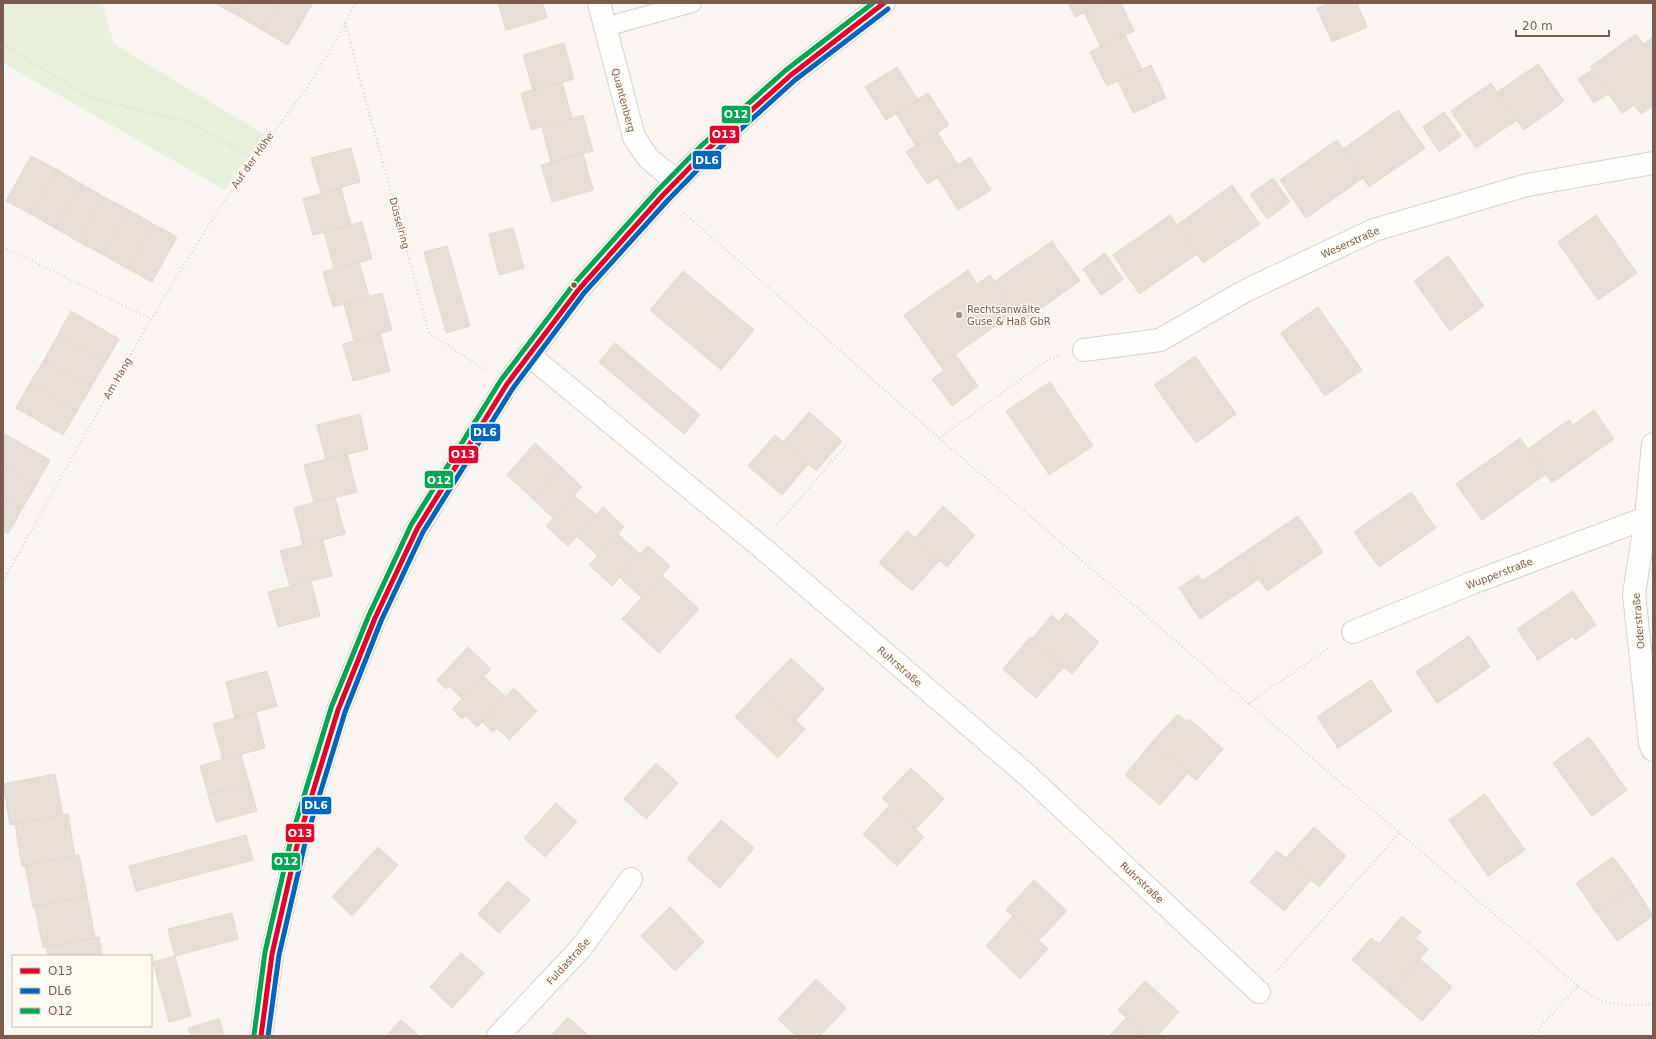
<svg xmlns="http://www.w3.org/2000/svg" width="1656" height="1039" viewBox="0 0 1656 1039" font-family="'DejaVu Sans',sans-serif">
<rect width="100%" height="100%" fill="#f9f5f0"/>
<!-- green -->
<path fill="#e7f0db" d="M3,3H102L114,44L265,135L225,190L3,63Z"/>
<!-- building -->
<path fill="#e6ded7" stroke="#e2d8d2" d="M215,3H248L240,17Z
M248,3H280L264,31L240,17Z
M280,3H313L288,45L264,31Z
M498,3H543L547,18L506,30Z
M1068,3H1104L1075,17Z
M1104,3H1121L1134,31L1101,47L1084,12Z
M1328,3H1357L1367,27L1332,42L1317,8Z
M1636,34L1653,57V106L1641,114L1634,105L1622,113L1590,67Z
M1125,35L1142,69L1107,86L1090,52Z
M1653,37V57L1644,44Z
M564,43L574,79L533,90L523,55Z
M1538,64L1564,101L1524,130L1497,92Z
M1151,65L1166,98L1133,113L1118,81Z
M897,67L918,100L886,120L865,87Z
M1592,70L1608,94L1594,103L1578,79Z
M562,82L572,118L531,130L521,93Z
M1491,83L1517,120L1476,148L1451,111Z
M928,93L949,125L916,146L896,113Z
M1398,110L1425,148L1369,187L1343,149Z
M1444,112L1461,136L1450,144L1433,120Z
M583,115L593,151L551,162L542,127Z
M1433,120L1450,144L1439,152L1423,127Z
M937,132L958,165L927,184L906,152Z
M1337,140L1363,178L1306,218L1280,180Z
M351,148L360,182L321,193L311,158Z
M583,153L593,190L552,202L541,165Z
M31,156L56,169L31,214L6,201Z
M970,157L991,190L958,210L938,178Z
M56,169L80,183L55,228L31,214Z
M1273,178L1290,202L1278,211L1261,187Z
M80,183L104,197L79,242L55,228Z
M1232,185L1260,224L1203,263L1177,225Z
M1261,187L1278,211L1267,219L1250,194Z
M341,188L351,225L313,235L303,199Z
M104,197L129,210L104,255L79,242Z
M129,210L153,224L128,269L104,255Z
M1170,215L1197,254L1139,294L1113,255Z
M1596,215L1637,273L1598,300L1558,242Z
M362,222L372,259L334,269L324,232Z
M153,224L177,237L152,282L128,269Z
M513,228L524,268L499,275L489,234Z
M1052,241L1080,281L1023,321L994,282Z
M447,246L470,326L446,333L424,252Z
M1105,253L1123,279L1113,287L1094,261Z
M1448,256L1484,306L1450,331L1414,281Z
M1094,261L1113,287L1101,295L1083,269Z
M359,262L369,297L333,307L323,272Z
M968,270L977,284L990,275L1015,312L940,365L904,315Z
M683,271L754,330L721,370L650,310Z
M382,293L392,330L354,341L344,304Z
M1318,307L1362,370L1325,396L1281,333Z
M71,311L119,339L105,363L58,335Z
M380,334L390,371L353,381L343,344Z
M58,335L105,363L91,387L44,360Z
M615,343L700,415L684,434L599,362Z
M955,354L978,386L952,406L932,379L944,370L940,365Z
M1195,356L1236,414L1196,443L1154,385Z
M44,360L91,387L77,411L30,383Z
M1050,382L1093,446L1049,475L1006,411Z
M30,383L77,411L63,435L16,408Z
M1594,410L1614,439L1552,483L1528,449L1569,420L1573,425Z
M809,412L842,441L816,471L783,442Z
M360,414L368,449L326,460L317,425Z
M3,433L50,460L36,485L3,466Z
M775,435L808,464L782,495L748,466Z
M1520,438L1546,474L1482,520L1456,484Z
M535,443L561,467L532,498L507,475Z
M347,454L357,492L314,503L304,465Z
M3,466L36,485L22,509L3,498Z
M561,467L582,487L553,518L532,498Z
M1411,492L1436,528L1379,567L1354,532Z
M574,495L596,515L568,546L546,526Z
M335,497L345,534L303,545L294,508Z
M3,498L22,509L8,534L3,531Z
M943,506L975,535L947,567L915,538Z
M603,507L624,527L598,556L577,536Z
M1298,516L1323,552L1267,591L1242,554Z
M907,531L940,560L912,591L879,563Z
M618,534L640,554L612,586L589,565Z
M323,540L332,576L290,586L280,551Z
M648,546L670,566L642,598L619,577Z
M1242,554L1259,579L1200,619L1179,588L1198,575L1202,581Z
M662,575L699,609L659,653L622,619Z
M311,581L320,616L278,627L268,592Z
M1573,591L1596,625L1575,640L1573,636L1538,660L1517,629Z
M1066,613L1099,642L1072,674L1032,639L1052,615L1059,622Z
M1469,636L1490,667L1437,703L1416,672Z
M1030,637L1064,667L1036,698L1003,669Z
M468,647L491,669L462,699L449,686L446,689L437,680Z
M791,658L824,689L796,720L762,688Z
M267,671L277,706L235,718L226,682Z
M484,677L506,697L477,727L466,716L462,719L452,709Z
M1371,680L1392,711L1338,748L1317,717Z
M514,688L537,711L509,740L497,728L493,732L482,722Z
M762,688L805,729L778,758L735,717Z
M256,712L265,748L223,759L213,724Z
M1178,714L1187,722L1190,719L1223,749L1196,780L1152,742Z
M1589,737L1627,790L1592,816L1553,763Z
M1152,742L1188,773L1160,805L1125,775Z
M241,754L249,783L208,794L200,766Z
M656,763L678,783L646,819L624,799Z
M911,768L944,799L916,829L882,798Z
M55,774L63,815L10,825L3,784Z
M249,783L257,811L216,822L208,794Z
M1485,794L1525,850L1488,876L1449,820Z
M556,803L577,822L545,857L524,838Z
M890,805L924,837L897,866L863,834Z
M68,814L75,856L22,866L15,824Z
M721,820L754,848L720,888L687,859Z
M1314,827L1346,856L1319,887L1286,858Z
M246,835L253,860L136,891L129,866Z
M378,847L398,865L352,916L332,897Z
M1277,851L1311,880L1284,911L1250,882Z
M79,855L87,896L33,907L25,865Z
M1613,857L1634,886L1596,912L1576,883Z
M1034,880L1067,911L1039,940L1006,910Z
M508,881L530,900L499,933L478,914Z
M1634,886L1653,916L1617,941L1596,912Z
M87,896L95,938L43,948L35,906Z
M670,907L704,942L675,971L641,936Z
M232,913L238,939L175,956L168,929Z
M1013,916L1048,949L1020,979L986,946Z
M1402,916L1421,932L1415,938L1428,949L1390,993L1352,960L1371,938L1379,944Z
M99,937L102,956H48L46,947Z
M461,953L484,973L452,1008L430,987Z
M175,956L191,1016L169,1022L153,962Z
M1420,959L1452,987L1422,1021L1390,993Z
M816,979L846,1008L820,1036H796L778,1019Z
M1145,981L1179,1012L1157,1036H1145L1118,1010Z
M568,1017L589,1036H551Z
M1126,1018L1145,1036H1109Z
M219,1019L224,1036H191L188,1028Z
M401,1020L419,1036H386Z"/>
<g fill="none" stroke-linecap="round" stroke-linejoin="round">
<defs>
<path id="service" d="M605,27L692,3"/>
<path id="minor" d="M599,3L634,137L648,158L676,181
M1084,350L1160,340L1245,291L1374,230L1527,185L1653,163
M529,355L760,546L1027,775L1259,992
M1653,444L1646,518L1634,594L1650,743L1653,750
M1353,632L1472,583L1646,518L1653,523
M498,1036L581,948L631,879"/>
<path id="tertiary" d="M261,1036L272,954L299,837L338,710L375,618L417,529L507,384L579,289L663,195L707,150L791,75L884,3"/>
</defs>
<!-- service casing -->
<use href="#service" stroke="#d7d1cb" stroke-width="20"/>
<!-- minor casing -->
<use href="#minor" stroke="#d7d1cb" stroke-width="24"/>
<!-- tertiary casing -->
<use href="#tertiary" stroke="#d7d1cb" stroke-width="24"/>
<!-- path -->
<path stroke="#dcd5d0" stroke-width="2.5" stroke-dasharray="1 3" stroke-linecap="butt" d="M345,23L429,333L485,370
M3,45L93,99L186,121L253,158
M684,213L939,438L1578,986L1532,1036
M3,247L151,319
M939,438L1049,359L1059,356
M777,525L847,444
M3,581C75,453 145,324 224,201C252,158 285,120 314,77C329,53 343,29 355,3
M1248,704L1330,647
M1276,972L1400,832
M1578,986C1603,1007 1622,1006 1653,1004"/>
<!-- service -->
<use href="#service" stroke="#fefefd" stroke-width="18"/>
<!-- minor -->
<use href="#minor" stroke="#fefefd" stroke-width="22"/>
<!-- tertiary -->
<use href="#tertiary" stroke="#fefefd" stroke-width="22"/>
<defs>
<path id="bus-1" d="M261,1036L272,954L299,837L338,710L375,618L417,529L507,384L579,289L663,195L707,150L791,75L884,3"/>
<path id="bus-2" d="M268,1036L279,955L306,839L345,712L381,621L423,532L513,388L584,293L668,200L712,155L795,80L888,9"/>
<path id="bus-3" d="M254,1035L265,952L292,835L331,708L369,615L411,525L501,380L574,284L658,190L702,145L786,70L873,3"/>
</defs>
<!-- bus-1 casing -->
<use href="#bus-1" stroke="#fffaf3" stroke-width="8"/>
<!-- bus-2 casing -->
<use href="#bus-2" stroke="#fffaf3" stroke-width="8"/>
<!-- bus-3 casing -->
<use href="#bus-3" stroke="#fffaf3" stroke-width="8"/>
<!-- bus-1 -->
<use href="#bus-1" stroke="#e4002b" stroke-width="5"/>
<!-- bus-2 -->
<use href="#bus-2" stroke="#0065bd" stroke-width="5"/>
<!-- bus-3 -->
<use href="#bus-3" stroke="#00a651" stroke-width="5"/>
</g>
<!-- markers -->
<circle fill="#7a5c4d" stroke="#fffaf3" stroke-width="1.5" cx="574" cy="285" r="3.5"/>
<circle fill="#a69286" stroke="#fffaf3" stroke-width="1.5" cx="959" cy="315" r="4"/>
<g text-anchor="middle" stroke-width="3" stroke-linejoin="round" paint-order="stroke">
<!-- street labels -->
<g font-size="10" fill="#7a5c4d" stroke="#fffaf3">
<text transform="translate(624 100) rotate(75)" y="4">Quantenberg</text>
<text transform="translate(252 160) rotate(-55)" y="4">Auf der Höhe</text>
<text transform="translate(400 223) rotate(75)" y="4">Düsselring</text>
<text transform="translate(1350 242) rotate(-24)" y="4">Weserstraße</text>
<text transform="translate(117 378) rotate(-60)" y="4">Am Hang</text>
<text transform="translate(1499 573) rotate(-21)" y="4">Wupperstraße</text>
<text transform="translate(1638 621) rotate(-95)" y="4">Oderstraße</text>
<text transform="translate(900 666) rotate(41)" y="4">Ruhrstraße</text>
<text transform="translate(1142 882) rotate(43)" y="4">Ruhrstraße</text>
<text transform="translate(568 961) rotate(-48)" y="4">Fuldastraße</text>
</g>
<!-- poi labels -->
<g font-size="10" fill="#7a5c4d" stroke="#fffaf3" text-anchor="start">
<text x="967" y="313">Rechtsanwälte<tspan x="967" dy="12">Guse &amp; Haß GbR</tspan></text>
</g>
</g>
<g stroke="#fffaf3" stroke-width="1.5">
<rect x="721" y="105" width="30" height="19" rx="4" fill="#00a651"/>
<rect x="709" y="125" width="31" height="19" rx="4" fill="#e4002b"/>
<rect x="692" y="150" width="30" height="20" rx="4" fill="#0065bd"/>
<rect x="470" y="423" width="31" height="19" rx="4" fill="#0065bd"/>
<rect x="448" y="445" width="31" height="19" rx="4" fill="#e4002b"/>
<rect x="424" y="470" width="30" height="19" rx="4" fill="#00a651"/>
<rect x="301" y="796" width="31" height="19" rx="4" fill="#0065bd"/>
<rect x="285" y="823" width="30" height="20" rx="4" fill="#e4002b"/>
<rect x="271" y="852" width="30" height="19" rx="4" fill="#00a651"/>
</g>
<g font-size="11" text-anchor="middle" font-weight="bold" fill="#fff">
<text x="736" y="118">O12</text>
<text x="724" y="138">O13</text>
<text x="707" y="164">DL6</text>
<text x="485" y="436">DL6</text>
<text x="463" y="458">O13</text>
<text x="439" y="484">O12</text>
<text x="316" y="809">DL6</text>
<text x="300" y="837">O13</text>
<text x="286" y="865">O12</text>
</g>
<!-- border -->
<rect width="1656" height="1039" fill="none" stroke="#7a5c4d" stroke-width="8"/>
<!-- legend -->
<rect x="12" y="955" width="140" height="72" fill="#fffaf3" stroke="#cabbb1"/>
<rect x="20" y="968" width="20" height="6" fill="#e4002b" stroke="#cabbb1"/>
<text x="48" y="975" font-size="12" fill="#7a5c4d">O13</text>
<rect x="20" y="988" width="20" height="6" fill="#0065bd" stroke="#cabbb1"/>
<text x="48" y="995" font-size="12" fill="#7a5c4d">DL6</text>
<rect x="20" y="1008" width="20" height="6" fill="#00a651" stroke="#cabbb1"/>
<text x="48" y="1015" font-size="12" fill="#7a5c4d">O12</text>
<!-- scale -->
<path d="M1516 30v6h93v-6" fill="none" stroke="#7a5c4d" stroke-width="2"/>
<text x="1522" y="30" font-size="12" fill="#7a5c4d" stroke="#fffaf3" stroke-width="3" paint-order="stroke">20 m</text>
</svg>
